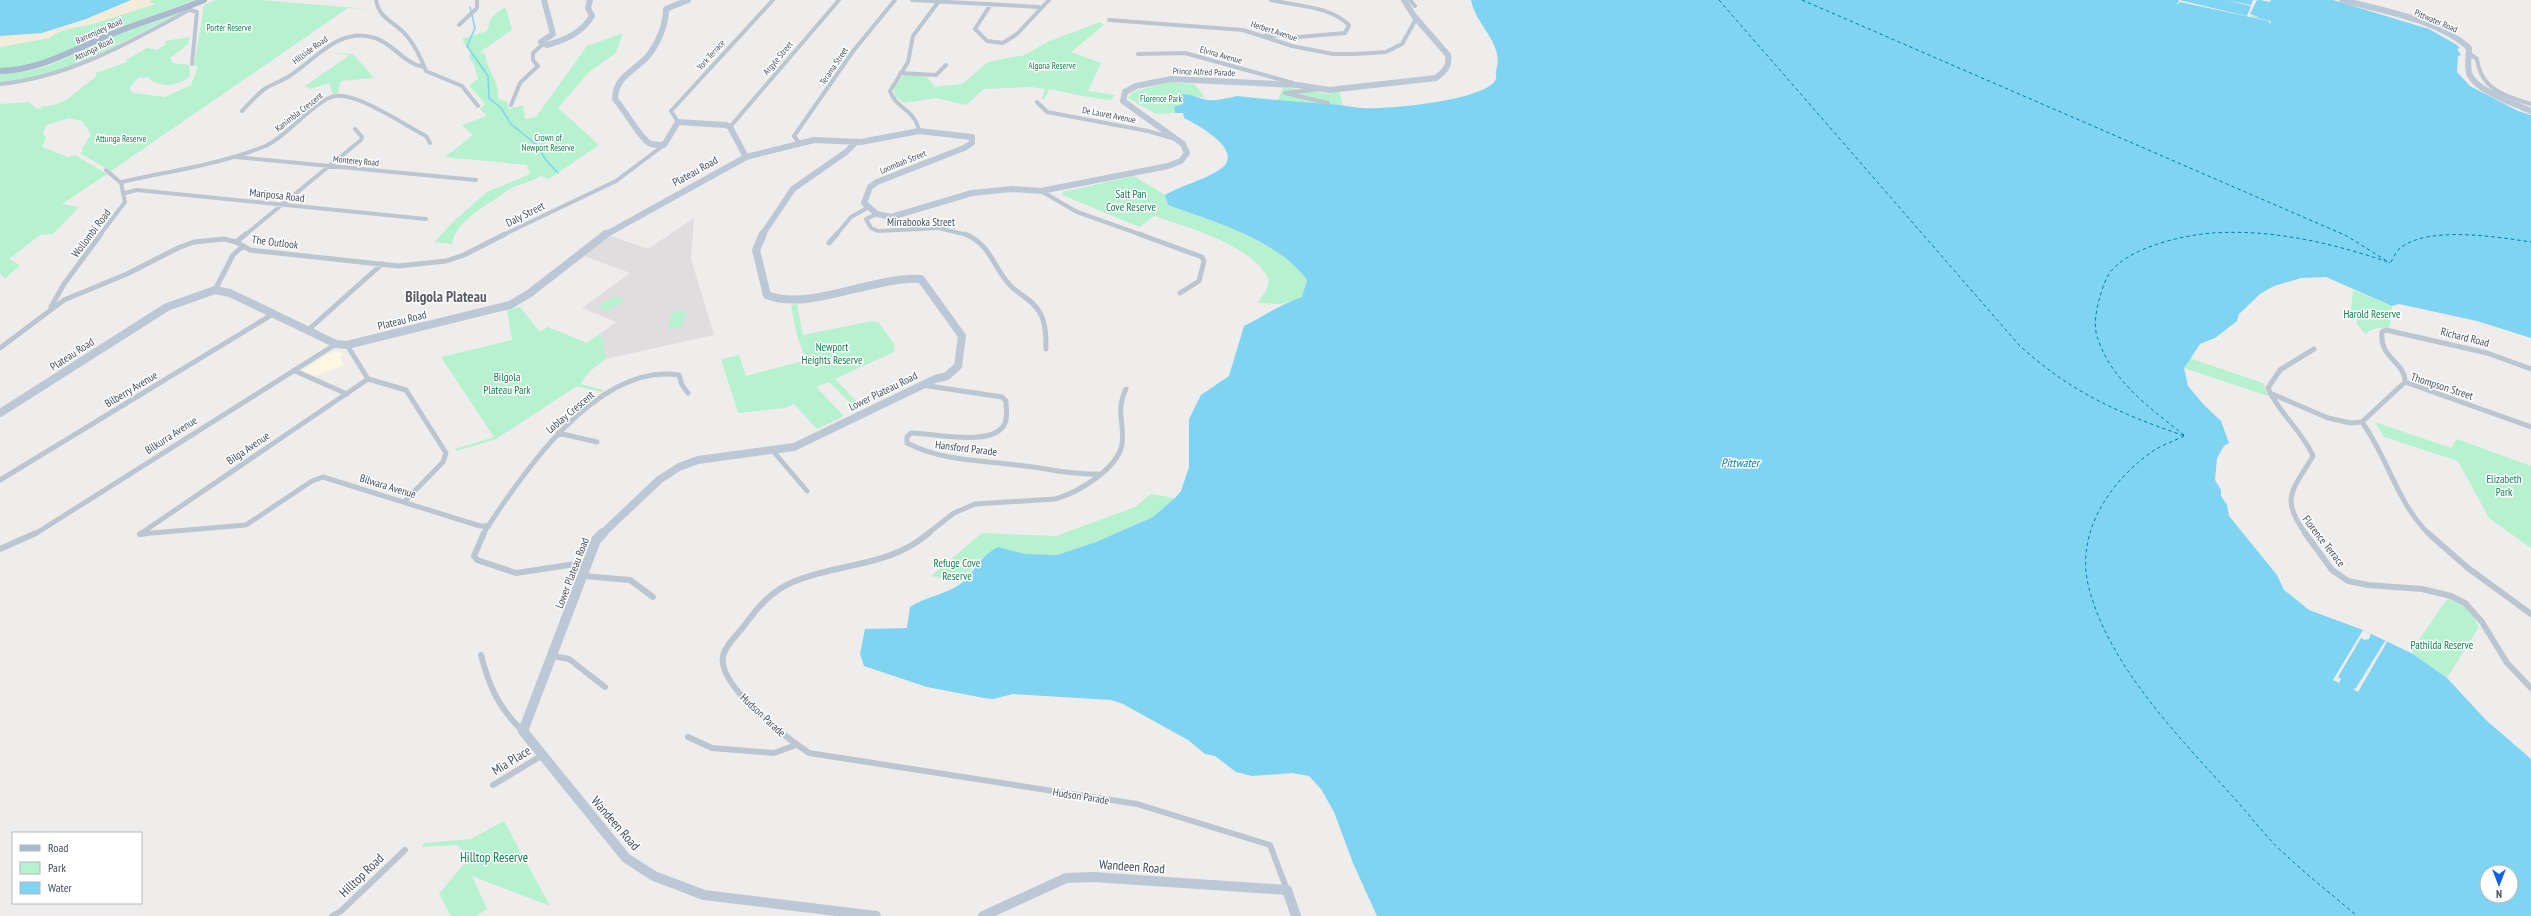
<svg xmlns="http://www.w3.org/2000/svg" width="2531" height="916" viewBox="0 0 2531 916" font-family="'PT Sans Narrow',sans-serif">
<rect width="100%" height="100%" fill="#efecec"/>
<!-- commercial -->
<path fill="#fdf7e2" d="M339,351L345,354L339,356L344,365L315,376L303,370L330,353Z"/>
<!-- education -->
<path fill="#e0ddde" d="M694,218L691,259L714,335L606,359L601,333L616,322L582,308L630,273L584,256L611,236L648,249Z"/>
<!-- green -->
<path fill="#b6f1d0" d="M132,0H195L93,37L63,54L19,68H0V47L49,38C61,28 78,28 92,24C106,20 120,7 132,0Z
M216,0H262L370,9L348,8L111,171L80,153L83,152L82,149L91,134L82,121L69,118L46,125L43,134L46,137L42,147L68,157L75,155L107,174L62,204L79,207L53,234L40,235L9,259L20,265L5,279L0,273V104L29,102L37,109L42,108L40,106C66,108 77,89 96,77V73L127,62L126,60L147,48L157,50L166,44L164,41L190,37L188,44L170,58L173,63L189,65L190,76C178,87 159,88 147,77L138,78L129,88L133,93L165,97L191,85L198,67L194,66L204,5Z
M503,8L506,9L512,30L480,52L485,54C487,70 500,82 498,98L507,102L509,109L523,105L525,119L536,117L587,46L623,33L616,53L589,72L558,108L599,145L549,179L541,176C530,183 515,184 505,192C487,206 456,220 452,244L434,242L454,221L487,192L530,174L527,165L445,157L473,135L462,125L487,116L480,109L485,104L469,85L478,79L474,65L468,56L471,54L462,39L487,31L491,18Z
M183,11L80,64L44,76L0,82V73C46,75 74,52 114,35C136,25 160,19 183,11Z
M1100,22L1104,25L1071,52L1101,63L1088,91L1115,95L1111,100C1089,98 1070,93 1049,89L1044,100L1042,98L1045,89L1031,87L984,89L966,105L936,98L904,103L895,96L894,88L905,74L926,76L935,87L962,84L988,62L1025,55L1047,42Z
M325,52L353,54L374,78L341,81L338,93L333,94L329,83L310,89L305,86L350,55Z
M1169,82L1194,84L1205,97L1187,96L1183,104L1174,108L1175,113L1156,114L1128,98L1133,92Z
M1283,87L1329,94L1339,90L1343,105L1278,100Z
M1134,176L1165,195L1168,205C1214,222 1277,239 1307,280L1302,298L1281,304L1257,303L1266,291L1269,280C1254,246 1188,227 1154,216L1140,227L1062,195L1063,192Z
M2353,290L2392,306L2390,327L2373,329L2365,334L2357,324V319L2351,311Z
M614,296L624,300L608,311L598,307Z
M797,304L803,335L872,321L879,323L895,345L894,352L835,379L862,407L857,410L829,382L816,387L844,416L817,429L794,404L785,408L738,413L721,359L739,355L746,376L806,360L797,336L791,305Z
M520,307L540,332L548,327L587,343L601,333L606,359L590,371L580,384L604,390L601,392L577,386L496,439L457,451L455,449L494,437L441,357L512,340L507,310Z
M686,311L682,327L668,329L672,312Z
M2190,356L2192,359L2263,383L2268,396L2184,368Z
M2375,422L2451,448L2457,439L2531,466V548L2489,518L2458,461L2384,437Z
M1151,494L1175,498L1153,517L1096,542L1057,555L1025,554L998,547L978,561L963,582L931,576L982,533L1056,536L1135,507Z
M2447,599C2465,603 2471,612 2479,627L2447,678L2413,654L2412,650Z
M504,821L550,906L472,876L487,909L476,916H451L439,894L468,859L458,845L422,847L424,843L471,839Z"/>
<!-- sand -->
<path fill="#f3ecda" d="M131,0H151L150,2L156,4L93,24C79,25 60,29 49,38L0,47V37C13,32 28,36 42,33C72,26 103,13 131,0Z"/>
<!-- water -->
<path fill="#7fd4f2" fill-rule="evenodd" d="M0,0H131L86,19L42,33L0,36Z
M1471,0H2260L2270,2L2271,0H2333L2429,29L2457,45L2460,48L2457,49L2461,55L2458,56L2457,72L2470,86L2518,111L2531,115V338L2477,321L2399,304L2392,306L2326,277L2301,278L2274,286L2260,294L2239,314L2237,321L2215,338L2200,344L2184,368L2188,386L2204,405L2221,421L2229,443L2224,446L2217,458L2215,480L2221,490V496L2227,505L2229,516L2277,575L2284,590L2309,610L2363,630L2413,654L2447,678L2486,720L2531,759V916H1377L1353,863L1334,812L1321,789L1309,776L1292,773L1252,776L1236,772L1215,756L1205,754L1188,740L1123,704L1111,700L1013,694L993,699L984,698L927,687L864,666L860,654L865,629L907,628L910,607C926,596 949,594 963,582C977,569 978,558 998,547L1025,554L1057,555L1096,542L1153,517L1175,498L1181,491L1189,467V419L1201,395L1229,376L1244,326C1264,316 1281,304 1302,297L1307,280C1277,239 1214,222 1168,205L1165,195C1182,185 1202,181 1219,170C1248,152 1198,125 1184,118L1183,113H1175L1174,107L1183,104L1180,95C1187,92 1199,99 1208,100C1218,101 1227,98 1237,96C1267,100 1298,101 1328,104C1339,104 1350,107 1361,108C1383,110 1487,101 1496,79C1497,76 1495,74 1496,71C1505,44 1476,26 1471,0ZM2487,872H2511V896H2487Z"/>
<!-- pier -->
<path fill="#efecec" d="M2179,0L2247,16L2251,6L2224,0L2251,5L2253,0H2257L2250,14L2259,17L2250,16L2271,21L2270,25L2269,21L2180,2L2177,5Z
M2363,630L2371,634L2369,639L2365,640L2361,638L2338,677L2341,679L2339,683L2333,680Z
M2385,641L2387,642L2358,692L2353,689L2356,688Z"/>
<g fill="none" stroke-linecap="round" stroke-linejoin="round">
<!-- stream -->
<path stroke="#7fd4f2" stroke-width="1.5" d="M470,7L475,28L467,46L488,76L489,98L501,108L511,124L537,145L546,160L558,173"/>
<!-- ferry -->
<path stroke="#037ba7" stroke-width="1" stroke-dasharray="3.5 3" stroke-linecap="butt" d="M1719,0L2019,345C2070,392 2120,414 2185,436
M1802,0L2347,236L2390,263
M2391,262C2393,258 2396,252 2399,249C2427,225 2497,237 2531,242
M2184,435C2152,410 2111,380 2098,339C2093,327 2096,313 2099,300C2102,290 2105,278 2112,270C2132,247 2183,235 2213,233C2272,229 2332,243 2388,262
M2184,436C2174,441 2162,445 2153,451C2111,480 2076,531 2088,584C2107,665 2181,739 2235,799C2253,819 2268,840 2288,857C2310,878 2334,896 2357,916"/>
<!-- street-far2 -->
<path stroke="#bbc6d0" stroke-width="4" d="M376,0C379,19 395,22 406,35C415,45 421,58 426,71L462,86L478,106
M912,0L1039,7
M1410,0L1415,6
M991,4L975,29L987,41L1003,43L1017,34L1049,0
M187,9L197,12L192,64
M1109,20L1243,30L1292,46L1333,54H1356L1386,52L1402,44L1416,19
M459,25L477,8V0
M1266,35L1299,37L1345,33L1349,25C1330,6 1296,6 1271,0
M1138,54L1185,53L1293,83
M2470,54L2477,59C2481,89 2504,96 2531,104
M900,73L936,75L946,65
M0,84C70,77 128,43 189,10
M1321,89L1285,93L1328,103
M1037,102L1047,112L1148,131L1179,140
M511,105L520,83L538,66L533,60V53L542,45
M242,111C250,103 257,94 266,88C273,84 281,81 288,77C315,60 339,26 375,38C394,44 404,64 424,67
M678,122L671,111L773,0
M730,127L839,0
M919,131C915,109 896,109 890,91L908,62L913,36L939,1
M799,143L794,136L854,50L895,0
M236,157L476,180
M122,182C169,171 218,165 263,147C286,138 316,99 335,96C359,93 404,125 426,136L430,143
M1041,191L1077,212L1142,235
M125,193L137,190L426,219
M877,214L866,219L871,228L878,231L939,228L967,235
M100,235L125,202L121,183L106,170
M245,235L361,140L362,137L355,129
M503,235L616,181L664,145
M836,235L851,217L867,208"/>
<!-- street-far1 -->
<path stroke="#bbc6d0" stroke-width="5" d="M965,234C991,245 992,265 1009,284C1018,295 1033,299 1040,313C1046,324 1046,337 1046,349
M1139,234L1202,257L1204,261L1199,281L1180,293
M236,242L246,234
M829,243L837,234
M215,290L233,255L242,247
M51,307L64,284L101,234
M307,331L382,264
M347,345L368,379L406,390L446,453L443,462L404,502
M0,348L64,300L127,274L178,248L194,242L224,239L236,242L250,250L398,266L446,261L464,255L505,234
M295,371L347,394
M2405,382C2405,361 2379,359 2382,332L2386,330L2487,353L2531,369
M922,385L1002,397L1006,401C1006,408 1008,416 1005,423C995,448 933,433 911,433L907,437V443C942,461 979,460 1017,465C1047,468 1067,475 1098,474
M2270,393L2328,418L2351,423L2362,422L2405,382L2531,427
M2362,422C2388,458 2397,503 2429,534
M558,433L597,442
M773,451L807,491
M0,480L273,314
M35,534L336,344
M140,534L246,525L312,481L323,477L480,526H489
M140,534L368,379
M483,534C521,475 597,362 679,375L682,385L688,393
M927,534L954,513L975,504L1055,499C1077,493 1118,469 1122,444C1125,422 1115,412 1126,389
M2306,534C2279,498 2293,490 2313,456C2302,430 2279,414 2268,388L2280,370L2314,349"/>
<!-- street -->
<path stroke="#bbc6d0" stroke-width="6" d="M484,533L474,556L477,560L516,573L589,562
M929,533C888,568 840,562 793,582C771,591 758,607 744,626C737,635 726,644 723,656C717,686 787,738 809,753L1137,804L1270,845L1287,890
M2305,533L2332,570L2348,581L2368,585L2422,589L2451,596L2465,603L2482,622L2507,663L2531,688
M2428,533L2468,568L2531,614
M140,534L147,533
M0,549L36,533
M584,576L630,580L653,597
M481,655C489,686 499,709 523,731
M553,656L569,659L605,687
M688,737L712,748L774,753L796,745
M493,785L541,756
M332,916L341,911L405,850"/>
<!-- secondary-far2 -->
<path stroke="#bdc8d7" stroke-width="6" d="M544,0L553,34L541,42L547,45C565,40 582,33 592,16L588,8L590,0
M688,0L666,9C666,25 658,44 647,57C634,71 615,77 615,99C624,109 642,141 651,144C655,145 660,145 664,145L678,122L726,125L730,127L746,157
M2342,0C2381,10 2439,20 2469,48C2469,56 2467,65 2469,73C2474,90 2515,104 2531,111
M605,235L746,157L814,140L861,142L919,131L972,137V143L964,148L877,182L870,187L864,203L877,214L891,217L972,193L1012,189L1041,191L1168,166L1181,161L1187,153L1183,144L1123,101L1125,92L1136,86L1171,79L1298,85L1329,90L1436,78C1445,71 1450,66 1448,55L1414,16L1404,0
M762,235L793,189L846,152L856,142"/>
<!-- secondary-far1 -->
<path stroke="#bdc8d7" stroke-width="8" d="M0,413L167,307L215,290L230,293L336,344L347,345L510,305L530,293L606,234
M602,534L659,480L679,467L698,460L794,447L935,379L947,376L958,366L962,336L921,279C873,276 809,312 767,295L756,250L763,234"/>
<!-- secondary -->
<path stroke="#bdc8d7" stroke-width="10" d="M603,533L596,540L523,731L626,858L654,876L704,895L876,916
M983,916L1066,878L1093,877L1287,890L1296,916"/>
<!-- primary -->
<path stroke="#a9bace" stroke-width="6" d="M0,71C41,70 72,50 109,35C140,22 173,13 204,0"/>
</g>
<g text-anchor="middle" stroke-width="3" stroke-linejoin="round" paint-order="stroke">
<!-- far-street labels -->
<g font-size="9" fill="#434e5b" stroke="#fff">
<text transform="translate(2436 21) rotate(23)" y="3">Pittwater Road</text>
<text transform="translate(99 31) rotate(-24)" y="3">Barrenjoey Road</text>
<text transform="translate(1274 31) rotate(18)" y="3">Herbert Avenue</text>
<text transform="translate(94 49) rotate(-26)" y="3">Attunga Road</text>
<text transform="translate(310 50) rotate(-36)" y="3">Hillside Road</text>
<text transform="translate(711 55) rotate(-48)" y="3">York Terrace</text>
<text transform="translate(1221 55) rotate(16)" y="3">Elvina Avenue</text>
<text transform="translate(778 58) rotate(-50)" y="3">Argyle Street</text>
<text transform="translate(834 66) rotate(-56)" y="3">Terama Street</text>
<text transform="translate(1204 72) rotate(2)" y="3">Prince Alfred Parade</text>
<text transform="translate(299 112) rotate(-38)" y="3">Kanimbla Crescent</text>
<text transform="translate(1109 115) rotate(11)" y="3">De Lauret Avenue</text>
<text transform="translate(356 161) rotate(5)" y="3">Monterey Road</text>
<text transform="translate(903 162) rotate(-22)" y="3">Loombah Street</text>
</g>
<!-- far-park labels -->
<g font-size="9" fill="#10804e" stroke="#fff">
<text x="229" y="31">Porter Reserve</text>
<text x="1052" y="69">Algona Reserve</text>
<text x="1161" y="102">Florence Park</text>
<text x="548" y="141">Crown of<tspan x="548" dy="10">Newport Reserve</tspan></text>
<text x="121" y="142">Attunga Reserve</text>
</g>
<!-- street labels -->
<g font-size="11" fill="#434e5b" stroke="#fff">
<text transform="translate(695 171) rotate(-29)" y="4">Plateau Road</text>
<text transform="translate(277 195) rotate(6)" y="4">Mariposa Road</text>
<text transform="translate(525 214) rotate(-27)" y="4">Daly Street</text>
<text x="921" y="226">Mirrabooka Street</text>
<text transform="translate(91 233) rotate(-53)" y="4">Wollombi Road</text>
<text transform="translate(275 242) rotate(7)" y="4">The Outlook</text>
<text transform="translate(402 320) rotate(-14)" y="4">Plateau Road</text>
<text transform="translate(2465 337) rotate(14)" y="4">Richard Road</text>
<text transform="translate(72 354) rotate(-33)" y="4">Plateau Road</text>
<text transform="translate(2442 386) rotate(18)" y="4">Thompson Street</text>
<text transform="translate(131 389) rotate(-31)" y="4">Bilberry Avenue</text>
<text transform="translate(883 391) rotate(-26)" y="4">Lower Plateau Road</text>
<text transform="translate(570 412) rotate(-40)" y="4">Loblay Crescent</text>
<text transform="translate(171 435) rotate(-33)" y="4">Bilkurra Avenue</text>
<text transform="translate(248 448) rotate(-34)" y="4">Bilga Avenue</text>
<text transform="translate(966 448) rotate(7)" y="4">Hansford Parade</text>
<text transform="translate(388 486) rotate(17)" y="4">Bilwara Avenue</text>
<text transform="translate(2324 541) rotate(52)" y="4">Florence Terrace</text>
<text transform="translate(572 573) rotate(-69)" y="4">Lower Plateau Road</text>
<text transform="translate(763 715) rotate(43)" y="4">Hudson Parade</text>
<text transform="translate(1081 796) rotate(9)" y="4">Hudson Parade</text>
</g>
<!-- park labels -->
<g font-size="11" fill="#10804e" stroke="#fff">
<text x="1131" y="198">Salt Pan<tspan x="1131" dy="13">Cove Reserve</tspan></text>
<text x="2372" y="318">Harold Reserve</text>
<text x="832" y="351">Newport<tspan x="832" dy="13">Heights Reserve</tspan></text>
<text x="507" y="381">Bilgola<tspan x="507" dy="13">Plateau Park</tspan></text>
<text x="2504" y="483">Elizabeth<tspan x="2504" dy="13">Park</tspan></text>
<text x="957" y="567">Refuge Cove<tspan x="957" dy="13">Reserve</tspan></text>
<text x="2442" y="649">Pathilda Reserve</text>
</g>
<!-- water labels -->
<g font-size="12" font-style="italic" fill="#037ba7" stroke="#fff">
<text x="1740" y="467">Pittwater</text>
</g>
<!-- near-street labels -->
<g font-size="13" fill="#434e5b" stroke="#fff">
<text transform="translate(511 760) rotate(-32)" y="5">Mia Place</text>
<text transform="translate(616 823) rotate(49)" y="5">Wandeen Road</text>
<text transform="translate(1132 866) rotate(4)" y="5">Wandeen Road</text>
<text transform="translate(361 875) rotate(-44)" y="5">Hilltop Road</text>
</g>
<!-- near-park labels -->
<g font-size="13" fill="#10804e" stroke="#fff">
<text x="494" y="862">Hilltop Reserve</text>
</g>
<!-- district labels -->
<g font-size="15" font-weight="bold" fill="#585c62" stroke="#fff">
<text x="446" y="302">Bilgola Plateau</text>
</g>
</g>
<!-- legend -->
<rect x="12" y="832" width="130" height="72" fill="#ffffff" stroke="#b4b8bd"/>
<rect x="20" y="845" width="20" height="6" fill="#a9bace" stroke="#b4b8bd"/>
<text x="48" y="852" font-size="12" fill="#434e5b">Road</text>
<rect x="20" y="862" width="20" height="12" fill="#b6f1d0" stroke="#b4b8bd"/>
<text x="48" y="872" font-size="12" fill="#434e5b">Park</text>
<rect x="20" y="882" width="20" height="12" fill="#7fd4f2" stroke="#b4b8bd"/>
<text x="48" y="892" font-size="12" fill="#434e5b">Water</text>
<!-- north arrow -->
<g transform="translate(2499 884) rotate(180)"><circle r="19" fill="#ffffff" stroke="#b4b8bd"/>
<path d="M0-3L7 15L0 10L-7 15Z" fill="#0c60e9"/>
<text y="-6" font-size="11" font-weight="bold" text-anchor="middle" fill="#434e5b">N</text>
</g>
</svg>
